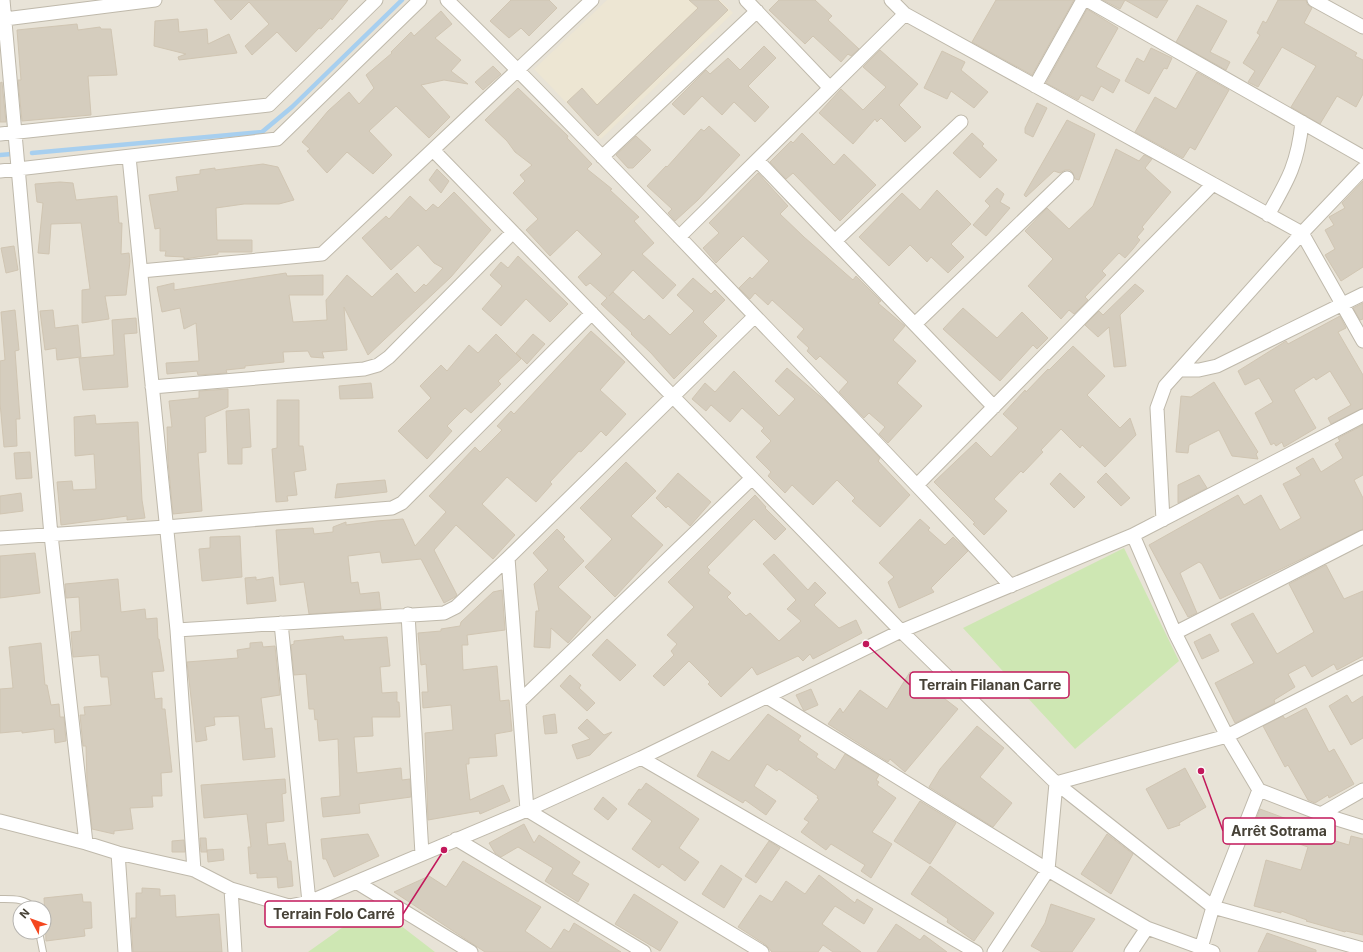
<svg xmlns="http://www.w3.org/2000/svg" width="1363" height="952" viewBox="0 0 1363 952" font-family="Inter,sans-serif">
<rect width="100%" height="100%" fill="#f4f1e9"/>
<!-- residential -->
<path fill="#e8e3d7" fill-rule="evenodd" d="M0,0H1363V952H0ZM20,908H44V932H20Z"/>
<!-- education -->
<path fill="#ede6d3" d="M607,0H720L733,13L601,139L534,69Z"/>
<!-- green -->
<path fill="#cee7b3" d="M1124,548L1179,661L1075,749L963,628Z
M374,905L435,952H308Z"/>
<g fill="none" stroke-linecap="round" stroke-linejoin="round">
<!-- stream -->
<path stroke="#a7cfef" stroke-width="4.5" d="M32,153L262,132L292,107L402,0
M0,155L12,154"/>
</g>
<!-- building -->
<path fill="#d5cdbe" stroke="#d0c5b2" d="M214,0H348L332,20L331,18L321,29L319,28L296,52L277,32L252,55L245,46L269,24L249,2L231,20Z
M511,0H549L557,8L529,36L521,28L509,38L490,21Z
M689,0H718L728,10L598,136L567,102L582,88L597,105L698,8Z
M779,0H815L832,16L828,20L859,49L851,56L848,54L841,62L813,36L805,44L769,10Z
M996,0H1074L1032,75L972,42Z
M1103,0H1168L1157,18L1125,0L1120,9Z
M1278,0H1306L1307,4L1312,8L1304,23L1357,53L1355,56L1363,60V94L1356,107L1337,96L1320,124L1291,107L1316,66L1282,47L1258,87L1248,82L1255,71L1243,63L1260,35L1257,33L1263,21L1266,23Z
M1197,5L1227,21L1210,52L1230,62L1226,70L1176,42Z
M1087,9L1118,28L1096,67L1120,80L1113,93L1101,86L1093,101L1081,95L1078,100L1046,83Z
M441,11L452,24L435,38L461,60L451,71L468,84L444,80L421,85L450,117L429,138L396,106L369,131L392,155L373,174L347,152L327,173L307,151L310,149L302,142L328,111L349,92L359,104L374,88L366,75L392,53L391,52L411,32L414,36Z
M178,19L179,32L207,29L208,44L229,34L237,53L179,60L178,57L186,54L154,46L155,21Z
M77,24L78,30L100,27L101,29H111L117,75L88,76L91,115L22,121L18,80H21L17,30Z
M764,46L776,58L748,86L769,107L755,122L734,102L722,115L702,96L684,115L672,104L706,70L710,74L728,58L740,70Z
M1151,48L1172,58L1167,69L1164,68L1149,94L1125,81L1137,58L1144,62Z
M880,50L918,84L899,105L921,127L905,142L881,118L877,122L875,119L853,144L819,113L841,89L863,110L886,87L863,67Z
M942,51L965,62L961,70L988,92L974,108L951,91L947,99L924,88Z
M493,66L501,74L483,90L475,82Z
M1197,72L1229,90L1195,150L1190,147L1183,158L1135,132L1155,97L1176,109Z
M2,82L6,122H0V83Z
M518,88L568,136L567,138L592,164L587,169L612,189L610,190L639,217L634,221L654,243L642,254L676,285L663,299L633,270L609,296L613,292L644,320L649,315L670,335L694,311L677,295L693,278L711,294L715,290L725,300L703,322L717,336L674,379L651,353L631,334L632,333L601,304L607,298L590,283L586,286L578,277L602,254L577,230L550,256L526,230L538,219L513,193L525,181L520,175L532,165L515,152L507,141L485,120Z
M1037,103L1047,108L1033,137L1025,133V128Z
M1067,120L1095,134L1079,180L1075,179L1073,173L1070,170H1065L1060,173L1054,171L1026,197L1024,195Z
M709,126L740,155L698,200L675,221L668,213L672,209L647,186L666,166L667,167L701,129L704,131Z
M802,133L834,165L844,154L876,185L840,221L793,173L786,179L770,162L791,141L793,143Z
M972,133L984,144L982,146L997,160L980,178L953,153Z
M636,136L651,150L633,168H628L616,155Z
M1116,149L1139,161L1144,155L1152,159L1145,168L1171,192L1142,227L1144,229L1137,237L1140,240L1133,249L1125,258L1119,253L1102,271L1106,275L1085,297L1088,300L1074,314L1069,310L1061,319L1028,286L1053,259L1025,231L1047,208L1069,229L1093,206Z
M263,164L278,167L294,200L279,204H244L216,208L217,240H252V252H218V254L184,259V257L165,256L166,251H160V228L155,229L149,195L178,191L176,177L200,174V170L215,168V170Z
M437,169L449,181L441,193L429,180Z
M758,173L788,206L780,214L804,237L853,280L856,276L881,301L878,303L905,326L893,340L916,361L897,383L922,406L888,443L879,434L885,427L869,413L864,418L839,392L848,382L820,356L816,360L807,351L809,348L797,337L804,329L772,300L768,305L755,293L750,299L739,288L750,277L752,279L769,261L743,236L716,263L703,248L719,233L709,223Z
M1363,181V267L1341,281L1325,255L1335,249L1325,230L1334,225L1329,217L1345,208L1342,203Z
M60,182L73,183L76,200L117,196L119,223H122L121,254L129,253L130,261L126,295L105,296L109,319L82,323V290L90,289L81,223L51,224L49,254L38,253L43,203L37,202L35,184Z
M997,188L1004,194L1000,202L1010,208L986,236L973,225L990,206L985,201Z
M937,190L971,224L951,244L964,257L948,273L931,257L927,262L910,245L889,266L859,237L902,193L920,210Z
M454,192L491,230L451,277L368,355L344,307L347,350L322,352L324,358L311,357L308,351L283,352L284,362L245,366V368L226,370L227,373L198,375L197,371L167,374L166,363L199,361L196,323L184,329L180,308L162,312L157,287L174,283V290L286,273L287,276L323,275V295H289L293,322L327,320L326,300L347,275L372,297L397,273L415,293L424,284L426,286L443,268L434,263L418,245L391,270L362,238L386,216L389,219L410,196L426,211L433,204L438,208Z
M14,246L18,270L6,273L1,248Z
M518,256L568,304L550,322L526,299L501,326L482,309L502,286L490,275L501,262L508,268Z
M1135,284L1144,291L1120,315L1126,366L1114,367L1109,327L1098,337L1085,325L1099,311L1103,315Z
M1363,303V319L1360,320L1353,308Z
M963,308L997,338L1022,312L1048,338L1037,349L1033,345L1000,381L943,329Z
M15,310L19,350L15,351L20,419H16L17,446L4,447L0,403V361L5,360L1,312Z
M53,310L55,328L78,325L81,357L57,360L56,348L45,350L40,311Z
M1340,316L1346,328L1338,332L1363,375V408L1331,424L1328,418L1351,405L1330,371L1316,380L1314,377L1294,390L1316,428L1284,447L1282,442L1276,446L1274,443L1271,445L1255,413L1273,402L1259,378L1245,385L1238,371L1286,341L1288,344Z
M136,318L137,333L124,334L128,387L83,390L79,358L114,355L112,320Z
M591,331L625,362L600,390L626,414L606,436L601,431L581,452L579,451L550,482L552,484L536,502L507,477L482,504L515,535L493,559L456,525L434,550L457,595L455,597L444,603L421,559L382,563L380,552L348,556L351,583L358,582L360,594L379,592L381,609L309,614L304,582L280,585L276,530L313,528L314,534L333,532V527L346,522V525L376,521L403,519L415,546L446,512L429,496L475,447L480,452L502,430L497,426L511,411L514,414Z
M496,334L521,359L498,381L501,384L471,413L465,408L447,426L452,431L427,459L398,431L431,398L420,386L441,365L447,371L469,345L478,353Z
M533,334L545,344L527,364L516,353Z
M1073,346L1105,376L1087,395L1120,428L1130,418L1136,435L1105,467L1082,445L1080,448L1061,429L1041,450L1043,452L1023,473L1021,471L994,499L1007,511L984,535L973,524L975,523L934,482L976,442L991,457L1018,428L1003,414L1025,390L1026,392L1048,369L1049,370Z
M787,368L828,403L880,458L878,461L910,495L880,527L852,501L855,498L837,480L813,505L792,485L785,493L768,476L771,472L756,457L771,441L761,431L764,428L742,408L730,422L711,405L706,411L692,399L705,383L715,392L734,371L779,416L795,399L775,381Z
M1214,382L1258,452L1256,454L1258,459L1232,456L1219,430L1189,445L1188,453L1176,452L1181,396L1191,397Z
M371,383L373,398L340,399L339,386Z
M228,389V407L205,417L206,452L198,453L202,511L173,514L168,461L167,427H172L169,401L199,398V391Z
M277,400H299V446H303L306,470L294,472L297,495L287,496L288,501L276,502L272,449L277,448Z
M249,409L251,447L242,448V464H228L226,411Z
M95,415L96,424L138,422L142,500L145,518L127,520V516L61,525L57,482L72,481L73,490L96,489L94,454L75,456L74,417Z
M1363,425V475L1354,480L1363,498V529L1220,599L1202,564L1199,562L1180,573L1197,613L1188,617L1149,545L1238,495L1244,505L1261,495L1280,530L1301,518L1283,484L1301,475L1296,468L1313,458L1321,472L1343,458L1335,444L1340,441L1338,438Z
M30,452L32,478L16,479L14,453Z
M626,462L656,491L631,516L663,545L615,597L585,567L612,539L580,508Z
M678,473L711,502L690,526L668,506L666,508L656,498Z
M1060,473L1085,497L1074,508L1050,484Z
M1106,473L1130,498L1121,506L1097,482Z
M1199,475L1207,488L1178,503V485Z
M385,480L387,492L335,498L337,484Z
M21,493L23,511L0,514V496Z
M755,495L766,507L765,508L786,529L775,540L754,519L707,567L710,570L708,573L731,593L727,597L746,616L750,613L779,641L801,621L787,609L796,600L763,564L774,554L808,590L815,582L826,593L814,605L839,628L856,620L862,633L813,659L810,654L803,661L798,656L757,675L752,667L721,697L708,684L710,682L689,661L664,686L653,676L674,655L671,651L677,644L667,635L694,607L668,582Z
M920,519L930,528L928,530L945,545L953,537L968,551L931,588L934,592L899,608L888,582L894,577L879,563Z
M557,529L565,537L563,539L584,561L558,587L591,617L568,643L551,628L550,648L534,647L536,611H539L534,584L548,570L533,553Z
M240,536L242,577L202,581L199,549L210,548V537Z
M35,553L40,593L0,598V556Z
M1326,565L1344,599L1363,591V656L1337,670L1334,664L1312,677L1305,665L1288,674L1295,687L1274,700L1275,703L1235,723L1215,683L1254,663L1231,624L1253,613L1277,654L1314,632L1289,584Z
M256,577V580L273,577L276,601L247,604L245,578Z
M118,579L121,612L145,609L146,619L157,618L158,639H159L164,671L152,672L155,699L162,698V709H165L172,772L161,773L162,796H152L153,807L130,808L133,829L114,831V834L92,829L87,781L86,746H83L80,715H85L84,707L111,705L108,677H101L99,655L73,657L71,632L81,631L79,597L66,598L65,584Z
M502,590L505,630L467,635L468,645H462L463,670L497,666L500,701L509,700L512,731L495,734L497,756L469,758V764H466L470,800L503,785L510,801L480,814L479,811L428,820L425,733L453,730L451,705L423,708L422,692H428L426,664L421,665L418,633L441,631V629L460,626L461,622L493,592Z
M1210,634L1219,651L1202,659L1194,642Z
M343,636L344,640L387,637L390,666L380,667L382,693L397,692V702H399L400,717H372L373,736L354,737L357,773L401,768L402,780L410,779L411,797L359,804L360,813L323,817L321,798L340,796L338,739L319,741L317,719L315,720L314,709H309L306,674L294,675L291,645L294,644V641Z
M607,639L636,665L620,681L592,655Z
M262,642L263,647L275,646L280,695L261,698L265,729L272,728L275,757L243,760L239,716L214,717L215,725L205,727L207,740L196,742L187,662L238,658L237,650L250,648V643Z
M41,643L45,685H47L51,705L59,704L60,717H64L66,741L55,743L54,729L22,733V731L0,733V689L13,688L9,647Z
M910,672L937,690L936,692L958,709L905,772L890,759L888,762L828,724L840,708L843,713L860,690L887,709Z
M570,675L581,685L579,688L595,703L587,711L560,686Z
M811,689L818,705L804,711L796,695Z
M1347,695L1352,703L1363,696V738L1351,745L1329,706Z
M1306,708L1329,752L1334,749L1354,784L1329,798L1328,795L1315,803L1308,800L1288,765L1285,767L1263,726L1283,716L1285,719Z
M555,714L557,733L545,734L543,716Z
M768,714L801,736L798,740L818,754L816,757L835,770L845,754L879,775L876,780L879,782L877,785L896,798L872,832L892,844L871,878L861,871L865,865L831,844L826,850L801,832L809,822L804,819L819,799L817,798L818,796L779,769L777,771L767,764L754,786L776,801L766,815L745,800L743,803L697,776L712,751L729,761Z
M587,719L604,735L612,732L590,755L577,759L572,745L590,739L578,728Z
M977,726L1004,748L980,777L1012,803L993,827L929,787L940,769Z
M1185,768L1206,807L1179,823L1180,825L1168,829L1146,789Z
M285,779L286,793L282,794L284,821L266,823L268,845L285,843L288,861H291L293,886L278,888L277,877L257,878V873L250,874L248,847H251L247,814L204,818L201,785Z
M646,783L699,819L679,848L699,862L685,881L662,864L659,868L632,849L652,821L628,804L639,789L641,790Z
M603,797L617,809L608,820L594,809Z
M920,801L956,823L930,864L894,841Z
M1260,809L1295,822L1292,828L1349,845L1351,836L1363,839V935L1346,931L1345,932L1306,921L1307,920L1281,911V913L1254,906L1266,860L1301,870L1308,847L1253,828Z
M524,824L534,843L539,835L580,862L572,874L589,884L578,902L545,881L553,868L518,847L501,857L495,853L489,843Z
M368,834L379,856L334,877L326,859H323L321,839Z
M1107,834L1133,854L1111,894L1081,874Z
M200,838H206L207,852H201Z
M184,840L185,852H172V841Z
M769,841L780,848L756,883L745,876Z
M223,849L224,860L208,862L207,850Z
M463,861L541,907L525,931L551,949L564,929L569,932L574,923L621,952H485L394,892L429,876L446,887Z
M721,865L742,879L724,908L702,894Z
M930,866L994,913L974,941L947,922L948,919L911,894Z
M819,875L855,903L857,899L873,909L864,924L835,906L822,924L861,952H833L823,945L818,952H772L766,945L738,927L760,895L772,902L786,881L805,894Z
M142,888L160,889V896L175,895L176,917L219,914L222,952H133L131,918H136V893H142Z
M82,894L83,902H91L92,928L84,929L85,936L46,941L44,898Z
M634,894L678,922L660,951L615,924Z
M1051,904L1095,919L1072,952H1042L1031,946L1045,923Z
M896,924L920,940L924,935L947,952H877Z
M1267,933L1316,950V952H1258Z"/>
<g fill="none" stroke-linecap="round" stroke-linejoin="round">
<defs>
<path id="lane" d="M0,899C11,899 26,898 33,908
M39,932L43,952"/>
<path id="street" d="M3,0L51,535L86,843
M447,0C536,87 621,176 707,266C809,372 911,478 1011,586
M746,0L830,88
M891,0L905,14L1302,233L1363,341
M1087,0L1363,157
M1314,0L1363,27
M5,19L155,0
M1035,86L1083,0
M0,134L269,105L376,0
M433,150L901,631L1056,783L1213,907L1363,949
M129,157L177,630L194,870
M602,157L757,11
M757,160L994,407
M0,171L277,139L420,0
M1268,215C1288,180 1298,163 1302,122
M679,237L905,14
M835,241L961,122
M141,271L322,254L592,0
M915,324L1067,178
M1180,370H1199L1217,366L1363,294
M152,387L364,369L378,365L389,357L513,232
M917,485L1213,184
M1163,520L1157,408L1165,386L1302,233L1363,169
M1133,535L1175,633L1227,736L1259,790L1321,814L1363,827
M0,538L166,527L392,508L402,503L592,313
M508,558L527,810
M408,614L422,854
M281,623L309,902
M177,630L444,613L456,607L508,558L755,316
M1175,633L1363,537
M767,697L1048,870L1147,928L1213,952
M519,702L752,478
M641,758L976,952
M1056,783L1227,736L1363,667
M527,810L762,952
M1321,814L1363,790
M0,821L86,843L118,853L194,870L231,889L289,906L309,902L527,810L641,758L901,631L1133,535L1363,416
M456,839L644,952
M118,853L125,952
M356,882L471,952
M231,889L235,952
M1201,948L1213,907L1259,790
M994,952L1048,870L1056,783
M1131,952L1147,928"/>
</defs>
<!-- lane casing -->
<use href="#lane" stroke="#bfb9ab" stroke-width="8"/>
<!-- street casing -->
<use href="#street" stroke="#bfb9ab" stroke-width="15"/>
<!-- lane -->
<use href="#lane" stroke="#fff" stroke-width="6"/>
<!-- street -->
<use href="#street" stroke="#fff" stroke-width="13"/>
</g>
<!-- callouts -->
<path fill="none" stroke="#c2185b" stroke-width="1.5" d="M866 644L910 685M1201 771L1223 831M444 850L403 914"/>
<g fill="#c2185b" stroke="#fff" stroke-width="1.5">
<circle cx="866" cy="644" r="4"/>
<circle cx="1201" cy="771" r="4"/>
<circle cx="444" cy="850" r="4"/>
</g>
<g fill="#fff" stroke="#c2185b" stroke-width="1.5">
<rect x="910" y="672" width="159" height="26" rx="4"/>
<rect x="1223" y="818" width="112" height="26" rx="4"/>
<rect x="265" y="901" width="138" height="26" rx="4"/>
</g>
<g font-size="14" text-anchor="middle" font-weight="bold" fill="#474237">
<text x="990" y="690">Terrain Filanan Carre</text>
<text x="1279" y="836">Arrêt Sotrama</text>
<text x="334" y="919">Terrain Folo Carré</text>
</g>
<!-- north arrow -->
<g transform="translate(32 920) rotate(311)"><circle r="19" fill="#ffffff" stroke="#b5b3af"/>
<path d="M0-3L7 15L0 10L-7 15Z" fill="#f4471f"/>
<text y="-6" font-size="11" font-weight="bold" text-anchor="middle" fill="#474237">N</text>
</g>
</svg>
